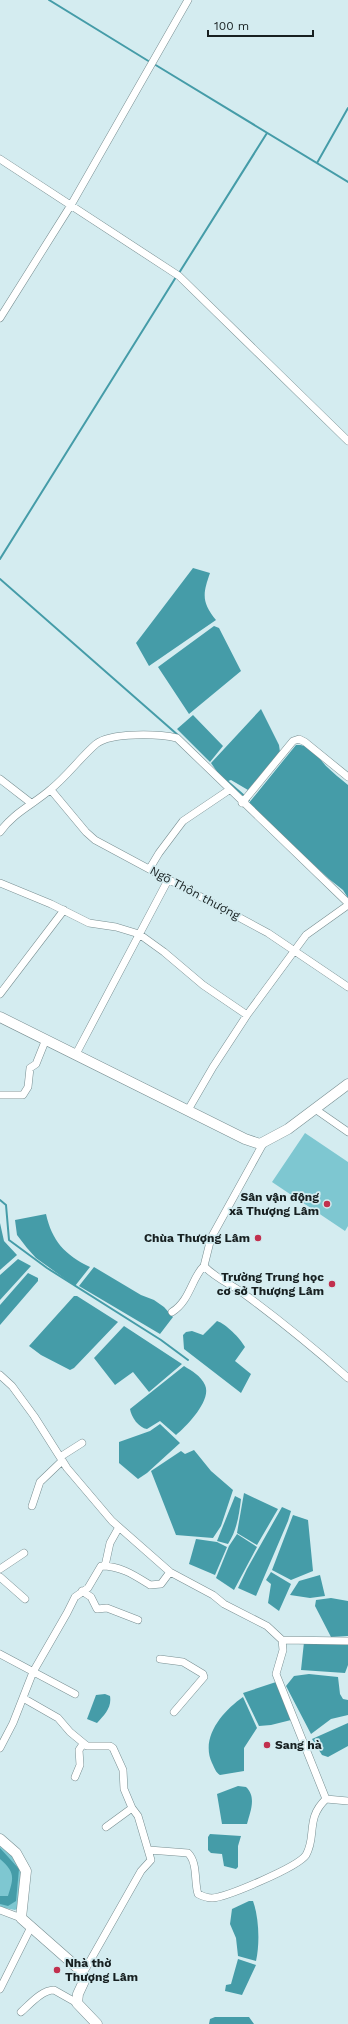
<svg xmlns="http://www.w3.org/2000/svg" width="348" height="2024" viewBox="0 0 348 2024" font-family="'Work Sans',sans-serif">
<rect width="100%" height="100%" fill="#d4ecf0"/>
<!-- green -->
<path fill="#7ec7d1" d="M305,1133L348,1162V1226L345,1231L272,1182Z
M0,1844L15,1859L22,1868L18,1908L15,1910L0,1907Z"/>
<!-- water -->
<path fill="#459ca8" d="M193,568L210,573C203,593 201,602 216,620L149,666L136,643Z
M214,626L219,628L241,671L189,714L158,667Z
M261,709L279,745L280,752L248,790L231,780L228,781L222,779L211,763Z
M193,715L223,746L210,762L177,729Z
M296,745C312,744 317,756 326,766C333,773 341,779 348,785V898L343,890L329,879L248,804Z
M46,1214C52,1241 65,1255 90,1267L75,1286L36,1258L27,1248L17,1235L15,1220Z
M0,1223L4,1241L17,1255L0,1270Z
M18,1259L31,1266L0,1300V1275Z
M94,1267L141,1295L154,1300L164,1307L173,1317L160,1334L79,1286Z
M28,1273L38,1278V1281L0,1325V1305Z
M74,1296H77L118,1322L74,1368L70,1370L41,1355L29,1346Z
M217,1321C226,1324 240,1338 245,1347L235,1361L251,1374L241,1393L184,1349L183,1335L186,1332L192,1331L203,1335Z
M124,1326L182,1364L149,1392L133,1372L115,1385L94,1358Z
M184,1366C192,1371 201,1376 205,1385C212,1400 187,1426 176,1435L160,1421L147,1429C139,1428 131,1417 130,1409Z
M160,1424L180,1443L147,1473L138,1479L119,1463V1442L150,1431Z
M194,1450L211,1471L233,1490L221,1526L213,1538L176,1535L151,1471L181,1451L185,1454Z
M244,1493L278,1509L257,1545L237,1533Z
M235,1496L241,1499C239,1515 237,1530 228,1544L217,1541Z
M282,1507L291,1511L288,1521L256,1596L238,1588L247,1569Z
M293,1515L308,1520L313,1571L291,1580L272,1570Z
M237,1534L257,1547L234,1590L216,1578L229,1546Z
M196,1539L217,1542L227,1547L215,1575L189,1564Z
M271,1572L291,1584L279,1611L268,1603L271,1584L266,1580Z
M320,1575L325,1596L310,1598L290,1595L299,1581Z
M331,1598L348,1601V1636L331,1637L315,1606L316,1600Z
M304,1642L348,1645V1665L345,1673L301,1670Z
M309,1674L338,1677L340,1694L343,1699L348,1700V1715L331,1719L311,1734L286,1686L294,1676Z
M276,1682L291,1720L271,1725L259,1726L243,1693Z
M105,1694L110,1696C112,1708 104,1715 97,1723L87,1719L96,1695Z
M243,1697L257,1728L244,1748V1771L220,1775C216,1773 214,1767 212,1763C200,1737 223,1711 243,1697Z
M348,1723V1746L328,1757L322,1755L312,1739Z
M238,1786L246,1787C257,1797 250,1812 247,1824H222L217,1794Z
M210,1834L241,1836L238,1846V1867L236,1869L224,1866L222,1854L211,1853L208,1850V1837Z
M0,1848L19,1869L16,1901L8,1906L0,1904V1896H8C14,1877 15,1872 0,1859Z
M249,1901H253C259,1918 260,1943 256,1961L238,1956L236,1938L230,1924L232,1909Z
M238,1959L256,1965L242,1995L225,1991L226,1985L231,1984Z
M215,2017H249L254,2024H209L210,2019Z"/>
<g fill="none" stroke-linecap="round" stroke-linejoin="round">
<!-- stream -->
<path stroke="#459ca8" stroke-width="2" d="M49,0L150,62
M154,64L348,182
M317,163L348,108
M179,273L267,133
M0,559L176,277
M0,579L179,736
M226,780L249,800
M0,1200L6,1205L9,1240L47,1268L161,1340L188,1360"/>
<defs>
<path id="street" d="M0,159L179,276L348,441
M0,318L71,205L188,0
M0,779L31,803
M51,790L86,832L95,840L268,933L348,987
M242,803L293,741L299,739L305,742L348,777
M0,832C13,813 34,804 51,789C67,776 80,758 96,744C111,732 159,734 177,738L348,903
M150,868L159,853L183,821L229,790
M0,883L51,904L89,923L116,927L139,934L164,952L203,985L247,1015
M0,994L64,910
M76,1054L168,880
M0,1095H23L28,1087L30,1068L36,1064L46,1039
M315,1109L348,1132
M188,1110L213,1067L247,1015L306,935L348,905
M264,1142L211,1238L204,1266C216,1279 233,1285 247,1296C282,1322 315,1349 348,1378
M172,1312C190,1301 192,1277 204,1266
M0,1375L12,1386L34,1416L67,1468L112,1521L170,1572L213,1595L224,1604L267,1626L282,1640L283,1650L276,1674L326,1799
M60,1457L82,1443
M32,1506L40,1482L62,1461
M105,1566L110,1543L119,1527
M0,1569L24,1553
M0,1577L25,1599
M82,1591L91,1597L97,1609L107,1608L138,1620
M282,1640L348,1641
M0,1654L75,1694
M160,1659L183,1662L203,1674L204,1677L174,1712
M23,1698L58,1718L70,1732L87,1746H110L113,1748L123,1770L124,1789L132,1808L138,1816L151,1860L141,1871L82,1975
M0,1748L13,1723L33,1672L67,1613L75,1597L88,1588L101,1566C121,1566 134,1575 150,1585L161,1584L170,1572
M75,1777L80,1765L79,1750L83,1744
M106,1827L132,1808
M149,1850L188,1853C198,1863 194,1882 198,1894C202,1896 207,1898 212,1898C227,1897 298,1867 306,1855C317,1836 305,1819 326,1799L348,1801
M0,1910L21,1918
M0,1989L31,1927
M21,2012C30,2004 42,1990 54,1990L77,2003"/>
<path id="secondary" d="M0,1017L245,1139L260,1144L288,1129L348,1084
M0,1839L16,1853L26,1871L21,1918L80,1970L84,1981L78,1994L77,2003L97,2024"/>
</defs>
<!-- street casing -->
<use href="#street" stroke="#788e91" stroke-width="8"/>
<!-- secondary casing -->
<use href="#secondary" stroke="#788e91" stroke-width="11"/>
<!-- street -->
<use href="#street" stroke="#fff" stroke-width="7"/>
<!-- secondary -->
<use href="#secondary" stroke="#fff" stroke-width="10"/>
</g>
<!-- markers -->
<g fill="#c1304e" stroke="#d4ecf0" stroke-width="1.5">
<circle cx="327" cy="1204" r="4"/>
<circle cx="258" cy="1238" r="4"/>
<circle cx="332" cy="1284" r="4"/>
<circle cx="267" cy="1745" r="4"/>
<circle cx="57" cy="1970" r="4"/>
</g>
<g text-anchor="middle" stroke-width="3.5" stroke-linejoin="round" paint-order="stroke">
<!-- street labels -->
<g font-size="12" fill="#172021" stroke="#d4ecf0">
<text transform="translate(195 893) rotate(28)" y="4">Ngõ Thôn thượng</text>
</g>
<!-- poi labels -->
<g font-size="12" font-weight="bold" fill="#172021" stroke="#d4ecf0" text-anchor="end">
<text x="319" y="1201">Sân vận động<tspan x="319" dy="14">xã Thượng Lâm</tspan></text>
<text x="250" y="1242">Chùa Thượng Lâm</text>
<text x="324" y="1281">Trường Trung học<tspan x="324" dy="14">cơ sở Thượng Lâm</tspan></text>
<text x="275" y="1749" text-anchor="start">Sang hà</text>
<text x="65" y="1967" text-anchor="start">Nhà thờ<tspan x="65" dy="14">Thượng Lâm</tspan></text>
</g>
</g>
<!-- scale -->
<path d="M208 30v6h105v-6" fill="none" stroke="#172021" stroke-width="2"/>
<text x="214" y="30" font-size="12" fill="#172021" stroke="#d4ecf0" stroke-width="3" paint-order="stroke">100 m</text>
</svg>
